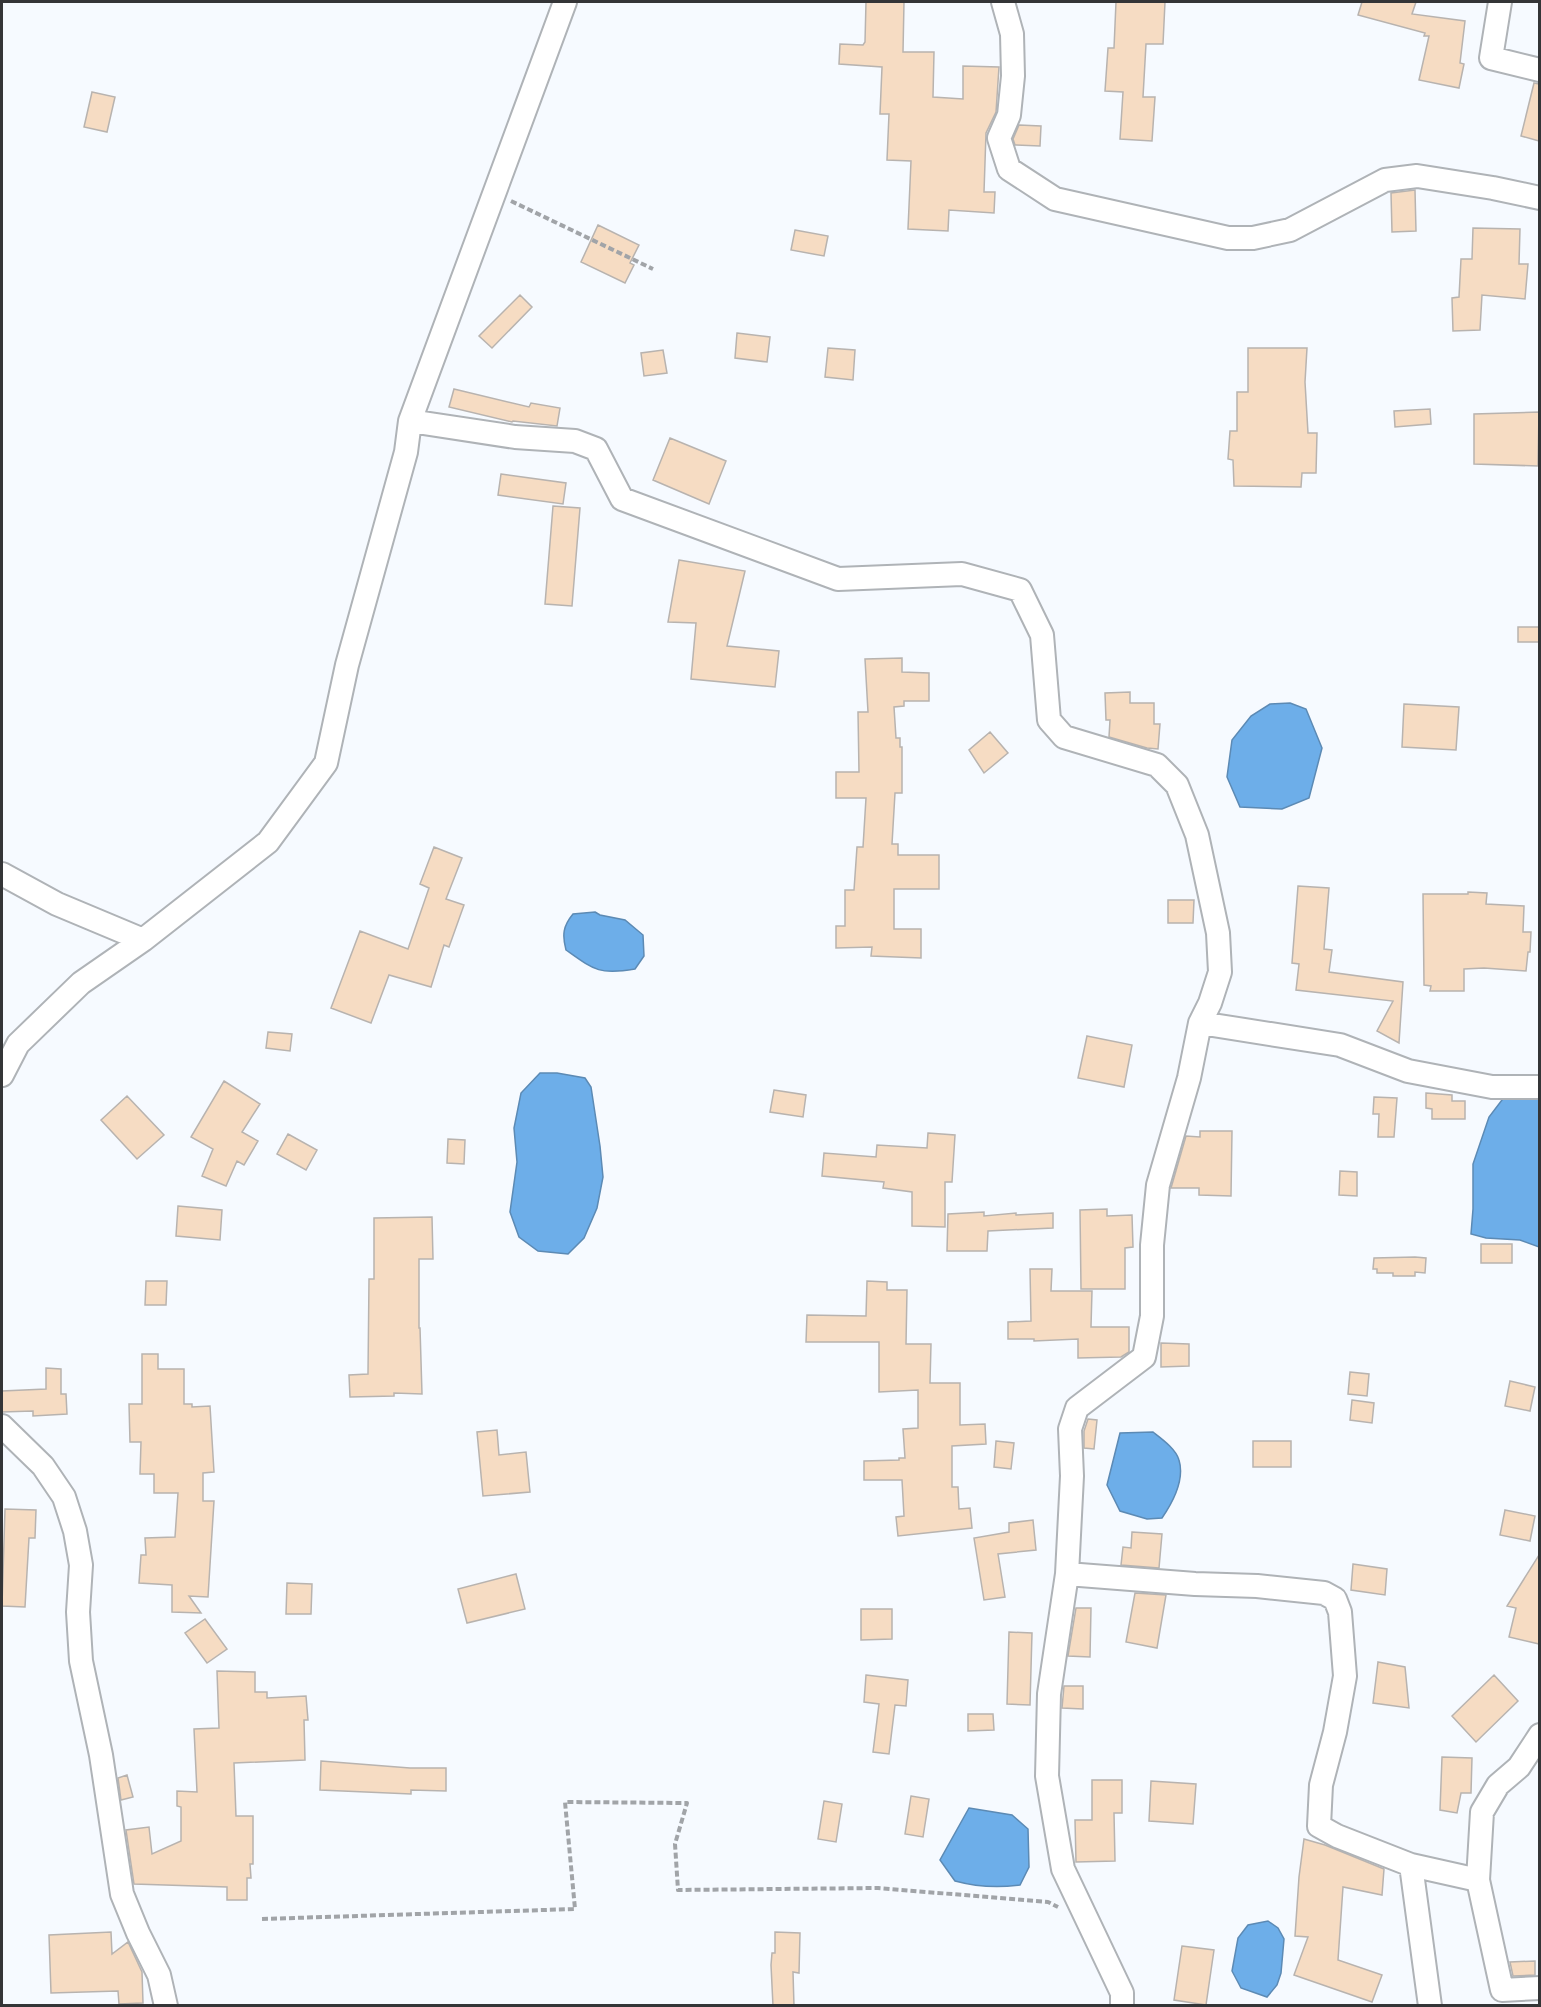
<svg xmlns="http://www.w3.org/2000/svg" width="1541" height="2007" viewBox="0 0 1541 2007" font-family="'Noto Sans',sans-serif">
<rect width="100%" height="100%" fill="#f6faff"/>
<!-- water -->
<path fill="#6daee9" stroke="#5c8ab4" stroke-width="1.5" d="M1290,703L1306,709L1322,748L1309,798L1282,809L1240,807L1227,777L1232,740L1251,716L1270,704Z
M595,912L600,915L625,920L643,935L644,956L635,969C599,975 594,970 566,950C562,935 563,926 573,914Z
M540,1073H557L585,1078L591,1087L600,1146L603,1177L597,1208L584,1238L568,1254L538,1251L519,1237L510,1212L517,1162L514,1128L521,1093Z
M1505,1096H1540L1539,1247L1520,1240L1486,1238L1471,1234L1473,1209V1164L1489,1117Z
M1153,1432C1162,1439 1176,1449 1179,1460C1185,1480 1173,1502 1162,1518L1147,1519L1120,1511L1107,1485L1120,1433Z
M969,1808L1012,1815L1028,1829L1029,1867L1020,1885C997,1888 977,1887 955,1881L940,1860Z
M1268,1921L1278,1928L1284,1939L1281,1973L1277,1985L1267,1997L1241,1988L1232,1971L1238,1938L1248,1925Z"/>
<!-- building -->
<path fill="#f6dcc3" stroke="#b8b3af" stroke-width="1.5" d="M866,2H904L903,52H934L933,97L963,99V66L999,67L996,112L986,133L984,192H995L994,213L949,210L948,231L908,229L911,161L887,160L889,114H880L882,67L839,64L840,44L863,45L865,42Z
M1116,2H1165L1163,44H1146L1143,97H1155L1152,141L1120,139L1123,92L1105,91L1108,48H1114Z
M1362,2H1416L1412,14L1465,21L1460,63L1464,64L1459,88L1419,80L1429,36H1424L1425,33L1358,15Z
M1534,83L1539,84V141L1521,136Z
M92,92L115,97L107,132L84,127Z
M1019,125L1041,126L1040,146L1015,145L1013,139Z
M1415,190L1416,231L1392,232L1391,193Z
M598,225L639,245L630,263L634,265L625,283L581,262Z
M1473,228L1520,229L1519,264H1528L1525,299L1482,295L1480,330L1453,331L1452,298L1459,297L1461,259H1472Z
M795,230L828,236L824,256L791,250Z
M520,295L532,307L492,348L479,336Z
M737,333L770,337L767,362L735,358Z
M828,348L855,350L853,380L825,377Z
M1248,348H1307L1305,382L1308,433H1317L1316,473H1302L1301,487L1234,486L1233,460L1228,459L1230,431H1237V392H1248Z
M663,350L667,373L644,376L641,353Z
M454,389L529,407L531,403L560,408L557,426L513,421L512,422L449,407Z
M1430,409L1431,424L1395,427L1394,411Z
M1539,412L1538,466L1474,464V414Z
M670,438L726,461L709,504L653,480Z
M501,474L566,483L563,504L498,495Z
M553,506L580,508L572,606L545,604Z
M679,560L745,571L727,646L779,651L775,687L691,679L696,623L668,622Z
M1518,627H1539V642H1518Z
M902,658V672L929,673V701H904V706L894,707L896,738H900V747H902V793H895L892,844H898V855H939V889H894V929H921V958L871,956L872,947L836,948V926H845V890H854L857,847H863L866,798H836V772H859L858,712H868L865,659Z
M1130,692V703H1154V724H1160L1158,749L1147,748L1109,737L1110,720H1106L1105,693Z
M1404,704L1459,707L1456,750L1402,747Z
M990,732L1008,753L984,773L969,750Z
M434,847L462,858L446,899L464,905L449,947L444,945L431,987L389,975L371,1023L331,1008L360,931L408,949L429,888L420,884Z
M1298,886L1329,888L1324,949L1332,950L1329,972L1403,982L1399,1043L1377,1031L1393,1001L1296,990L1299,964L1292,963Z
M1468,892L1487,893L1486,904L1524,906L1523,932H1531L1530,952H1528L1526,971L1484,968L1464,969V991H1430L1431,986L1424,985L1423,894H1468Z
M1168,900H1194L1193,923H1168Z
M268,1032L292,1034L290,1051L266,1048Z
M1087,1036L1132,1045L1124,1087L1078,1078Z
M224,1081L260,1104L242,1132L258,1141L244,1165L237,1161L226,1186L202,1176L213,1149L191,1137Z
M774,1090L806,1095L803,1117L770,1112Z
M1426,1093L1452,1095V1101H1465V1119H1432V1109L1426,1108Z
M127,1096L164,1135L137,1159L101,1120Z
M1374,1097L1397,1098L1394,1137H1378L1379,1114H1373Z
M1200,1131H1232L1231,1196L1199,1195V1188H1171L1186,1136L1200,1137Z
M928,1133L955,1135L952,1182H945V1227L912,1226V1192L883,1188L884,1182L822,1176L824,1153L876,1157L877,1145L927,1148Z
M288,1134L317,1150L306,1170L277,1154Z
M448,1139L465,1140L464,1164L447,1163Z
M1340,1171L1357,1172V1196L1339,1195Z
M178,1206L222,1210L220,1240L176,1236Z
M1107,1209V1216L1132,1215L1133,1247L1125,1248V1289H1081L1080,1210Z
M984,1212V1216L1016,1213V1215L1053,1213V1228L988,1231L987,1251H947L948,1214Z
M432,1217L433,1259H419V1328H420L422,1394L394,1393V1396L350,1397L349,1375L368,1374L369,1279H374V1218Z
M1481,1244H1512V1263H1481Z
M1415,1257L1426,1258L1425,1273L1415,1272V1276H1393V1273H1377V1269H1373L1374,1258Z
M1030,1269H1052L1051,1291H1092L1091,1327H1129V1352L1121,1357L1078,1358V1339L1034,1341V1339H1008V1322L1031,1321Z
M146,1281H167L166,1305H145Z
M867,1281L887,1282V1290H907L906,1344H931L930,1383H960V1425L985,1424L986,1444L952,1446V1487H958L959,1509L970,1508L972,1528L898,1536L896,1517L904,1516L902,1480H864V1461L899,1460V1458H905L903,1429L918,1428V1390L879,1392V1342H806L807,1315L866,1316Z
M1161,1343L1189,1344V1366L1161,1367Z
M142,1354H158V1369H184V1404H192V1407L210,1406L214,1472L203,1473V1501H214L208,1597L189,1596L201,1613L172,1612V1585L139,1583L141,1555H146L145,1538L175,1537L178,1493H154V1474H140L141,1442H130L129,1404H142Z
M46,1368L61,1369V1394H66L67,1414L33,1416V1411L2,1412V1391L46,1389Z
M1350,1372L1369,1374L1367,1396L1348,1394Z
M1510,1381L1535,1387L1530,1411L1505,1406Z
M1352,1400L1374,1403L1372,1423L1350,1420Z
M1088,1419L1097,1420L1094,1449L1084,1448V1431Z
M497,1430L499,1455L526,1452L530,1492L483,1496L477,1432Z
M996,1441L1014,1443L1011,1469L994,1467Z
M1253,1441H1291V1467H1253Z
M5,1509L36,1510L35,1538H29L25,1607L2,1606Z
M1505,1510L1535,1516L1530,1541L1500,1535Z
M1033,1520L1036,1550L998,1554L1005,1597L984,1600L974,1538L1009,1532V1523Z
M1132,1532L1162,1534L1159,1568L1121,1565L1123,1547L1131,1548Z
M1539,1555V1644L1509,1637L1516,1608L1507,1606Z
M1353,1564L1387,1569L1385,1595L1351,1590Z
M516,1574L525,1609L467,1623L458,1589Z
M287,1583L312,1584L311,1614H286Z
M1135,1593L1166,1595L1157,1648L1126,1642Z
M1076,1608H1091L1090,1657L1068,1656Z
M861,1609H892V1639L861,1640Z
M205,1619L227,1649L207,1663L185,1633Z
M1009,1632L1032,1633L1030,1705L1007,1704Z
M1378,1662L1405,1667L1409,1708L1373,1703Z
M217,1671L255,1672V1692H267V1698L306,1696L308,1720H304L305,1760L234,1763L236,1816H253V1864H250L251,1878H247V1900H227V1887L134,1884L126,1830L149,1827L152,1854L181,1841V1807L177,1806V1791L197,1792L194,1729L219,1728Z
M866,1675L908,1680L906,1706L895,1705L889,1754L873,1752L879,1704L864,1702Z
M1494,1675L1518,1701L1476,1742L1452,1716Z
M1064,1686H1083V1709L1062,1708Z
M968,1714H993L994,1730L968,1731Z
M1442,1757L1472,1758L1471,1793H1461L1457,1813L1440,1810Z
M321,1761L410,1768H446V1791L411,1790V1794L320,1790Z
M127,1775L133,1797L121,1800L118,1778Z
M1092,1780H1122V1813H1114L1115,1861L1076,1862L1075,1820H1092Z
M1151,1781L1196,1784L1193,1824L1149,1821Z
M911,1796L929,1799L923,1837L905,1834Z
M824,1801L842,1804L836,1842L818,1839Z
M1304,1839L1325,1845L1384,1869L1382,1895L1343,1887L1338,1960L1382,1975L1372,2002L1294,1975L1308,1937L1295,1936L1299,1877Z
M111,1932L112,1954L128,1942L142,1972L143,2003L119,2004L118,1991L51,1993L49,1935Z
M775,1932L800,1933L799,1973L793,1972L794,2006H773L771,1965L772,1953H775Z
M1182,1946L1214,1950L1206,2005L1174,2000Z
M1535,1961V1975L1513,1976L1510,1962Z"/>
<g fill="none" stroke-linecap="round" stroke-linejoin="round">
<defs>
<path id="street" d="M1003,2L1012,34L1013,76L1009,115L999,138L1009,169L1055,199L1228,238H1253L1290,230L1385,180L1417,176L1493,188L1540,198
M1500,2L1491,58L1540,70
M410,421L515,437L575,441L596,449L622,499L838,579L962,574L1020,590L1042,635L1049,720L1064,737L1157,765L1177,785L1197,835L1218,933L1220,972L1210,1003L1200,1023L1189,1078L1158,1185L1152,1245V1316L1144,1357L1077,1408L1070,1429L1072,1476L1067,1574L1049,1694L1047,1776L1063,1869L1122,1993V2006
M2,874L57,904L143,940L268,842L326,763L347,665L406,452L410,421L565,2
M1200,1023L1340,1045L1408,1071L1492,1087H1540
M2,1075L18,1044L81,983L143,940
M2,1426L43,1466L64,1497L75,1531L81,1565L78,1612L81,1661L101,1755L122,1894L138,1933L159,1975L166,2006
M1067,1574L1195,1584L1257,1586L1324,1593L1335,1599L1340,1612L1345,1676L1335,1732L1321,1785L1319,1826L1337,1836L1411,1865L1430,2006
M1411,1865L1478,1880L1482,1812L1498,1785L1519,1767L1540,1735
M1478,1880L1502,1990L1540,1988"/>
</defs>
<!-- street casing -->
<use href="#street" stroke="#afb3b7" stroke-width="26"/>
<!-- path -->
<path stroke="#a1a4a8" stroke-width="4" stroke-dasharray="6 3" stroke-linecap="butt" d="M511,201L653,269
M262,1919L575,1909L565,1802L687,1803L675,1844L678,1890L878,1888L1048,1902L1058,1907"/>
<!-- street -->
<use href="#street" stroke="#fff" stroke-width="22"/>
</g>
<!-- border -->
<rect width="1541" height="2007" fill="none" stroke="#343537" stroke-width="6"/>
</svg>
